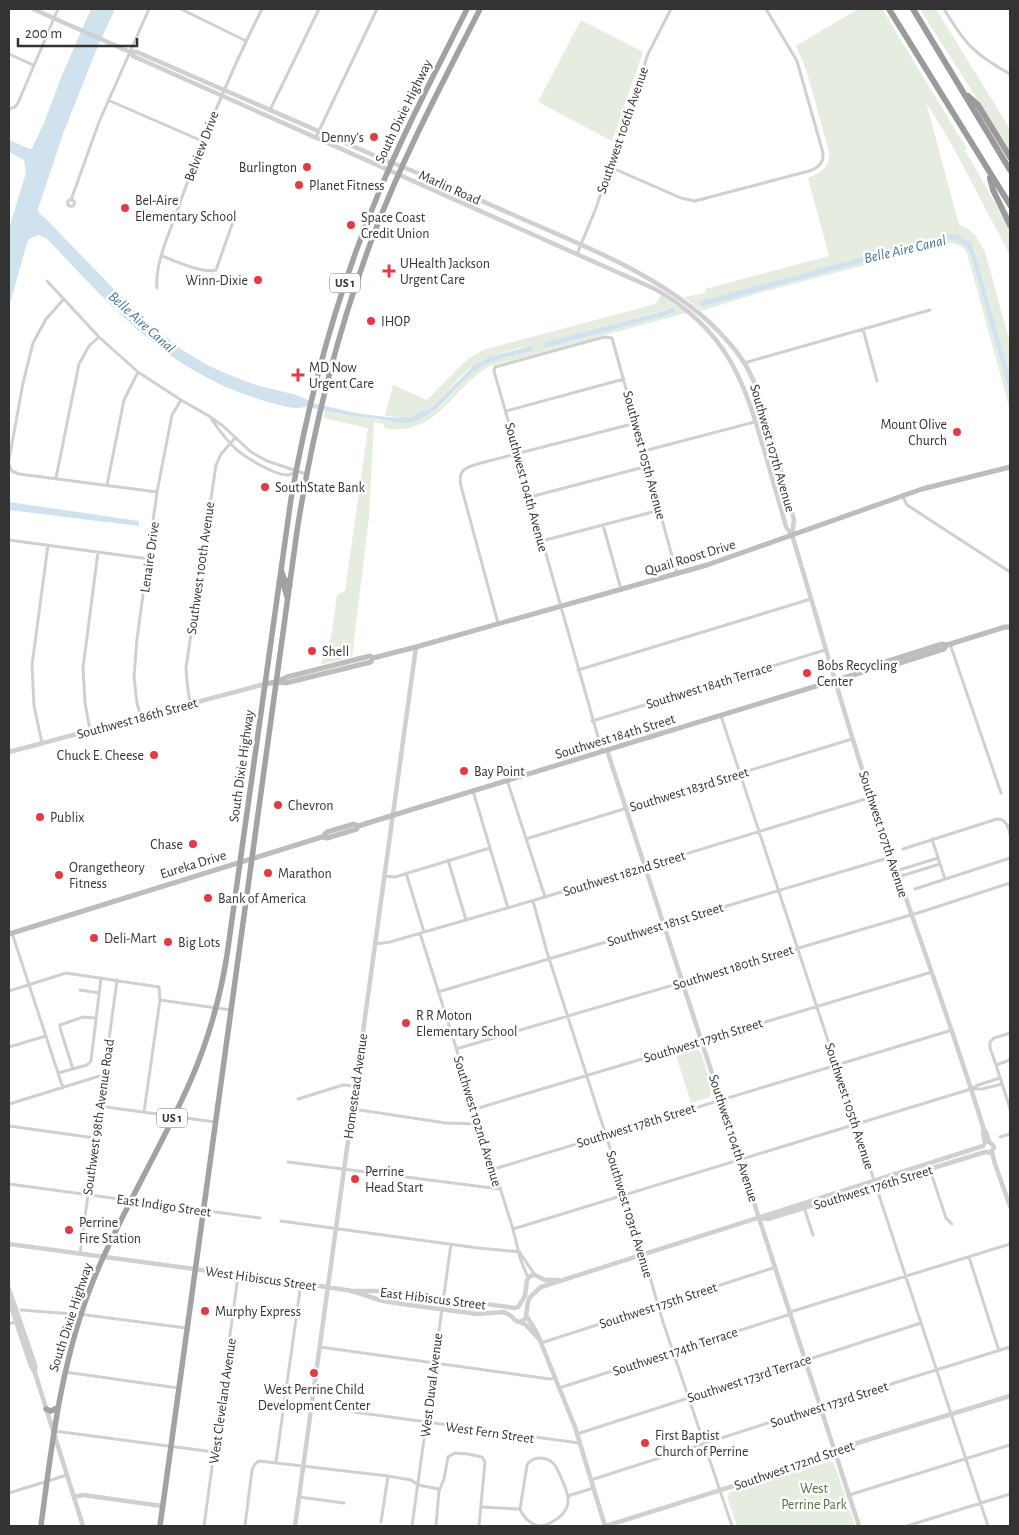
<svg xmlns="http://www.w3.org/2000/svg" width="1019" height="1535" viewBox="0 0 1019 1535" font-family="'Alegreya Sans',sans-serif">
<rect width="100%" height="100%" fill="#fff"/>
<!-- green -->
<path fill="#e6ecdf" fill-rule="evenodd" d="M858,9H882L967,149L965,150L1010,230V255L952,145L926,102L959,225L968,229L976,236L985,252L1010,343V377L975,250C968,238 956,234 943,235L700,301L698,305L701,306L723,301L945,240C958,239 967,242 971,255L1010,396V410L967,253C962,244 953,242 944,244L759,293L701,311L684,297L706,293L705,289L829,256L808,178C820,173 831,167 829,152L806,69L796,46Z
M920,9H936L1010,129V151Z
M581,20L643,52L612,141L538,102Z
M661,295L686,313L490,366C458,383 443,424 403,429C397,430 390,429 384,428V424L374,422L369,517L352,657L323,664L321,663L331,637L337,595L345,591L368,428L324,418L325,411C342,416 360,417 378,420C394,422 407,425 423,418C446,408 457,383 477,369C492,358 514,355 532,352V346C519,347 484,357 474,365C450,382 436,415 404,418C397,418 391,416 385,416L393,385L427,400L468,359L483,350L652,305L657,302ZM672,308L676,310L675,313L545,348V343L548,341Z
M694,1050H698L701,1053L713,1091L708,1098L691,1103L676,1055Z
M831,1461L834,1463L855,1526H737L727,1497L730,1492Z"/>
<!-- water -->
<path fill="#cfe2ee" d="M91,9H115L98,46L63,134L38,209L39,213L46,219L141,317L182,350L209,366L232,376L259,386L297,395L316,404L361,414L396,418L411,417L432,407L474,365L489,357L531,346H532L533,351C514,356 492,358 476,370C453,387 441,414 412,422C399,425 388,420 375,419C352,417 331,412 308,407C304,406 302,408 297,408C286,408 261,400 250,396C168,369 111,307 54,246L46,238L38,235L29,239L27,243L9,307V228L26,173L24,160L9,152V140L30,149L32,148L44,123L62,75Z
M956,234L971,243L976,255L1010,377V396L971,255C967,243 957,239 945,240L723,301L702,306L698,305L700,301L943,235Z
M673,307L676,310L675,313L545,348L544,343L548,341L667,310Z
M9,502L139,521V526L9,510Z"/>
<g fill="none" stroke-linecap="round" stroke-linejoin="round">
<!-- minor -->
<path stroke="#d0d0d0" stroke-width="3" d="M181,9L246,41
M944,9C965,44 974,54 1010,74
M9,54L33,65
M108,100L202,141
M9,109L15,107L18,103L58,9
M270,110L319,9
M316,137L377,9
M610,167L681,198L695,201L809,171C818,168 824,163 823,153L797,61L766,9
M67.5 203a3.5 3.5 0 1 1 7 0a3.5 3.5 0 1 1-7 0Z
M71,200L99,122L149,9
M577,254L596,208L648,54L671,9
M162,256C175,261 203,274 216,270L236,213
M47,281L99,337L138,372L181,400L209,416L223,426L251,452L267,461L306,474
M157,288C155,262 169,235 177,211C202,141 229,74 262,9
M863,329L877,381
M744,363L930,310
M506,411L624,379
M212,420C219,430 226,440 235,448C244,457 276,476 288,475C291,475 293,473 296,472
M644,451L766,419
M9,460L23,383L33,343L46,319L63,300
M9,465L12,471L19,474L157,492
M56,478L79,364L89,346L99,337
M107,485L124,400L138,372
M902,495L907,505L1010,572
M530,497L648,466
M603,525L621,589
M9,540L149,559
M542,541L660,510
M498,623L461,486C457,469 467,467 481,463L636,423
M950,644L1001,793
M578,670L811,599
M190,703L187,682L186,668L216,465L221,454L235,438
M721,716L988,1526
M141,717L137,703L134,677L137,639L157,492L172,415L181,400
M592,721L825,650
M90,730L85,703L83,668L98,552
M42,743L34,706L32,665L48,545
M602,751L496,378L494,371L495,367L604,337L612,338L677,574
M507,780L545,897
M473,791L508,908
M526,839L852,739
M932,839L945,879
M903,849L997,819C1006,819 1008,826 1010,834
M448,860L466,920
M896,871L938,858
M406,873L424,932
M384,876L395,877L490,848
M898,877L940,864
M915,889L1010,858
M533,901L547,952L636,1229L663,1322L732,1526
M12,933L63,1088
M420,933L513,1229L520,1258L528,1278
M375,944L390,942L545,897L872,797
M80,990L99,993
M9,991L66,973L159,987L160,1000L144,1112
M438,992L891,857
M160,1000L231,1010
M9,1047L46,1036
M456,1049L921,912L1010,883
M1010,1060L996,1065L1008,1102L1010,1101
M996,1065L990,1048V1042L994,1038L1010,1033
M73,1069L60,1028V1025L83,1017L96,1018
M58,1073L87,1065L91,1061L101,978
M972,1089H982L1002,1084
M298,1099L343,1085L354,1086
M1008,1102L1010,1109
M9,1104L103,1075
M99,1106L215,1122
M353,1109L446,1123L480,1124
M475,1109L932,972
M9,1126L95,1138
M1000,1137L1010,1134
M288,1162L500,1189
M928,1164L946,1218L952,1224
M494,1169L952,1030
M9,1184L260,1218
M804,1207L813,1235
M281,1221L478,1248L520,1252
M513,1229L971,1089L978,1085L1000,1078
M520,1253L535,1275
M80,1254L117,980
M969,1257L999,1351
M21,1310L86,1315L186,1328
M790,1312L1010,1244
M9,1324L17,1321
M541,1343L776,1267
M320,1347L550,1379L554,1378
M65,1372L178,1388
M559,1388L791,1314
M311,1406L579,1443
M54,1431L214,1452
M577,1434L921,1323
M276,1462L301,1283
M591,1480L827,1404L1010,1347
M9,1493L67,1475
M849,1495L1010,1445
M568,1496L593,1488
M299,1497L344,1503
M481,1507L520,1509
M381,1522L388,1476
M204,1526L238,1276
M245,1526L252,1470L255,1464L259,1461L388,1476L411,1480L418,1485L439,1489
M412,1526L451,1244
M436,1526L439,1491L444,1479L448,1457L455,1453L468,1454L482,1457L485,1462L479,1526
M540,1526C531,1525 523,1517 520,1509L527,1465C530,1460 534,1458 540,1458C555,1458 558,1471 563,1482C565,1488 569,1495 568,1501C568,1514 552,1524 541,1526
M907,1526L1010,1494"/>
<!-- tertiary -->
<path stroke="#d0d0d0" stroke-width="4.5" d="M33,9L130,52L133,56L655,289C729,331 745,383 767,460C773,482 780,504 786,527L792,535C819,623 843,712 872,800C909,910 950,1019 984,1130L986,1132L989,1142L993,1145L994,1148L990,1153L985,1152L768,1219L760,1218
M130,52H137L387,161C428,176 468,195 509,213C578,244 651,270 708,321C722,334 735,348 745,364C759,388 765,413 772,439C780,466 787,493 794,520L792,535
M607,750L859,1526
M9,752L265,684
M984,1130L983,1133L985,1143
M992,1152L995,1164L1010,1206
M9,1244L327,1287L352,1291L383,1301L402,1304L477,1314L504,1312L511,1316L516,1321L520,1322L526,1318C528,1298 526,1300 541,1287L983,1146
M9,1289L35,1365V1372
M355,1291H392L515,1308
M9,1301L31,1366L35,1373L83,1526
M518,1307L525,1296L527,1280L530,1276L535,1275L545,1280H558
M526,1315L537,1333L575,1427L605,1526
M520,1322L526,1325L538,1338
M74,1497L83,1495L162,1506
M295,1526L416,647
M606,1526L829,1456L841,1448L1010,1396"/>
<!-- secondary -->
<path stroke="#bdbdbd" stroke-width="5" d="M879,667L882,663L942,644L947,645
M277,682L286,683L371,662L373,658
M265,684L276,682L287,677L370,656L373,658L416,647L707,565L922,489L1010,467
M358,826L354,824L327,832L322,837L327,838L357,829L358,826L384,818L879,667L884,668L944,649L947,645L1005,627H1010
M9,934L322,837"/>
<!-- trunk -->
<path stroke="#a2a2a2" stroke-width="5.5" d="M281,570L284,578L290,585
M279,582L283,583L287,597
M46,1409L51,1411L57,1408
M41,1526C52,1441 62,1356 95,1276C123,1209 161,1148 190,1082C208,1041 220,999 227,955L291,499C309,396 337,294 377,197C403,133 436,71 467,9
M160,1526L297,531C313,428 338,328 375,231C404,155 443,82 480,9"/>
<!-- motorway -->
<path stroke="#9a9a9a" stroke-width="6" d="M889,9L1010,205
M913,9L1010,170
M968,96L978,105L1010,157
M990,178L993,190L1010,225"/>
</g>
<!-- markers -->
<g fill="#e63946" stroke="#fff" stroke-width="2">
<circle cx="374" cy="137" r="5"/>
<circle cx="307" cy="167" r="5"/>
<circle cx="299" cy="185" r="5"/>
<circle cx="125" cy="208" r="5"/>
<circle cx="351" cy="225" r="5"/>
<path d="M386.5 263.5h5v5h5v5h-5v5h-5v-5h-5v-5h5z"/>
<circle cx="258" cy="280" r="5"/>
<circle cx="371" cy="321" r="5"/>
<path d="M295.5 367.5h5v5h5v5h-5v5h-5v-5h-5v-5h5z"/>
<circle cx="957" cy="432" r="5"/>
<circle cx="265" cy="487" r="5"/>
<circle cx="312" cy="651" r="5"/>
<circle cx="807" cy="673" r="5"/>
<circle cx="154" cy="755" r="5"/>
<circle cx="464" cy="771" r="5"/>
<circle cx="278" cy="805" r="5"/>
<circle cx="40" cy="817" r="5"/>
<circle cx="193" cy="844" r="5"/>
<circle cx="268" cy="873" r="5"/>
<circle cx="59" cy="875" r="5"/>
<circle cx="208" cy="898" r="5"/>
<circle cx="94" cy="938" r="5"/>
<circle cx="168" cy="942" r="5"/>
<circle cx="406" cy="1023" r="5"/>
<circle cx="355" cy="1179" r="5"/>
<circle cx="69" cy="1230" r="5"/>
<circle cx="205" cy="1311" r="5"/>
<circle cx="314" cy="1373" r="5"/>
<circle cx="645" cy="1443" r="5"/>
</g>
<g text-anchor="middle" stroke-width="5" stroke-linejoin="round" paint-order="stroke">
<!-- shield labels -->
<g fill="#fff" stroke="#707070" stroke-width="1">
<rect x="330" y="273.5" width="30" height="19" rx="4"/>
<rect x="157" y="1108.5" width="30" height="19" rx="4"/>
</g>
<g font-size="12" font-weight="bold" fill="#333">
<text x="345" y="287">US 1</text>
<text x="172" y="1122">US 1</text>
</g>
<!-- street labels -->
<g font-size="14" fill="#333" stroke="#fff">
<text transform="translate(403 111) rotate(-64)" y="5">South Dixie Highway</text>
<text transform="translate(622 130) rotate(-71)" y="5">Southwest 106th Avenue</text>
<text transform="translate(201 146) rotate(-69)" y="5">Belview Drive</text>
<text transform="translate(450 187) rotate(24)" y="5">Marlin Road</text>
<text transform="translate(773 448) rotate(74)" y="5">Southwest 107th Avenue</text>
<text transform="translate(645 455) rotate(75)" y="5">Southwest 105th Avenue</text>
<text transform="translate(527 487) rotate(75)" y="5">Southwest 104th Avenue</text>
<text transform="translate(149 557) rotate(-82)" y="5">Lenaire Drive</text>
<text transform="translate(690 557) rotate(-17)" y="5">Quail Roost Drive</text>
<text transform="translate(200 568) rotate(-82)" y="5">Southwest 100th Avenue</text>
<text transform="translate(709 685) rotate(-17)" y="5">Southwest 184th Terrace</text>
<text transform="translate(137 718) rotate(-15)" y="5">Southwest 186th Street</text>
<text transform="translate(615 736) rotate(-17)" y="5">Southwest 184th Street</text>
<text transform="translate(241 766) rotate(-82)" y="5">South Dixie Highway</text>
<text transform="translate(689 789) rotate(-17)" y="5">Southwest 183rd Street</text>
<text transform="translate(884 834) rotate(72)" y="5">Southwest 107th Avenue</text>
<text transform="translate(193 864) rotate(-17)" y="5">Eureka Drive</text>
<text transform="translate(624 873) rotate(-17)" y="5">Southwest 182nd Street</text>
<text transform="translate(665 924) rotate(-17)" y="5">Southwest 181st Street</text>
<text transform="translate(733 967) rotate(-17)" y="5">Southwest 180th Street</text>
<text transform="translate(703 1040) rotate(-17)" y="5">Southwest 179th Street</text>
<text transform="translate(355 1086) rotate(-82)" y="5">Homestead Avenue</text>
<text transform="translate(850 1106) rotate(72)" y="5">Southwest 105th Avenue</text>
<text transform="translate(98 1117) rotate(-82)" y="5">Southwest 98th Avenue Road</text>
<text transform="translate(478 1121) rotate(73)" y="5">Southwest 102nd Avenue</text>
<text transform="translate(636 1125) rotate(-17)" y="5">Southwest 178th Street</text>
<text transform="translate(734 1138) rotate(72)" y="5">Southwest 104th Avenue</text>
<text transform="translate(873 1187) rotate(-17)" y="5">Southwest 176th Street</text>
<text transform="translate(164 1205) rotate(8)" y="5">East Indigo Street</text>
<text transform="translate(630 1214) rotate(73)" y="5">Southwest 103rd Avenue</text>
<text transform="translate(261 1278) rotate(8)" y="5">West Hibiscus Street</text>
<text transform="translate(433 1298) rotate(7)" y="5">East Hibiscus Street</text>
<text transform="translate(658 1305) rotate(-18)" y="5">Southwest 175th Street</text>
<text transform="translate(70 1317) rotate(-72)" y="5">South Dixie Highway</text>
<text transform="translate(675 1351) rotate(-18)" y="5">Southwest 174th Terrace</text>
<text transform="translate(749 1378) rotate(-18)" y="5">Southwest 173rd Terrace</text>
<text transform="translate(431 1385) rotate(-83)" y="5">West Duval Avenue</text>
<text transform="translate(222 1401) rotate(-82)" y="5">West Cleveland Avenue</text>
<text transform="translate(829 1404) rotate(-18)" y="5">Southwest 173rd Street</text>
<text transform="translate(490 1432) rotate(8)" y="5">West Fern Street</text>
<text transform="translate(794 1465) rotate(-19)" y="5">Southwest 172nd Street</text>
</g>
<!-- poi labels -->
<g font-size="14" fill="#333" stroke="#fff" text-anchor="start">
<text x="364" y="142" text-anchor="end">Denny's</text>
<text x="297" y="172" text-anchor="end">Burlington</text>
<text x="309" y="190">Planet Fitness</text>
<text x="135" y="205">Bel-Aire<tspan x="135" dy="16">Elementary School</tspan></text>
<text x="361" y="222">Space Coast<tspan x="361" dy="16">Credit Union</tspan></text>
<text x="400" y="268">UHealth Jackson<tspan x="400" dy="16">Urgent Care</tspan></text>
<text x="248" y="285" text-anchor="end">Winn-Dixie</text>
<text x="381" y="326">IHOP</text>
<text x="309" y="372">MD Now<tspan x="309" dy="16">Urgent Care</tspan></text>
<text x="947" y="429" text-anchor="end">Mount Olive<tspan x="947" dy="16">Church</tspan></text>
<text x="275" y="492">SouthState Bank</text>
<text x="322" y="656">Shell</text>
<text x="817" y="670">Bobs Recycling<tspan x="817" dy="16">Center</tspan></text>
<text x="144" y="760" text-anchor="end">Chuck E. Cheese</text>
<text x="474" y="776">Bay Point</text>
<text x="288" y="810">Chevron</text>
<text x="50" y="822">Publix</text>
<text x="183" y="849" text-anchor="end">Chase</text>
<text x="69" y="872">Orangetheory<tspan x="69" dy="16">Fitness</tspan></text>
<text x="278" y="878">Marathon</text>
<text x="218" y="903">Bank of America</text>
<text x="104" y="943">Deli-Mart</text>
<text x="178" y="947">Big Lots</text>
<text x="416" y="1020">R R Moton<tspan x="416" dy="16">Elementary School</tspan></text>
<text x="365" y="1176">Perrine<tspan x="365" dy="16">Head Start</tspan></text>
<text x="79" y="1227">Perrine<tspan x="79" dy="16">Fire Station</tspan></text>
<text x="215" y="1316">Murphy Express</text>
<text x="314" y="1394" text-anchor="middle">West Perrine Child<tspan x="314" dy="16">Development Center</tspan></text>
<text x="655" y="1440">First Baptist<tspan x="655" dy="16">Church of Perrine</tspan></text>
</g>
<!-- park labels -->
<g font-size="14" fill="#56703f" stroke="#fff">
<text x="814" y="1493">West<tspan x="814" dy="16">Perrine Park</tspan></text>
</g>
<!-- water labels -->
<g font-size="15" font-style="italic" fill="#3f7597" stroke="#fff">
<text transform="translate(905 249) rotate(-13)" y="5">Belle Aire Canal</text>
<text transform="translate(142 322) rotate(42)" y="5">Belle Aire Canal</text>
</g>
</g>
<!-- border -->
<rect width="1019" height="1535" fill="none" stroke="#333333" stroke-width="20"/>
<!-- scale -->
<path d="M18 38v8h119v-8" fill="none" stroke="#333333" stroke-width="2.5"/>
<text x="25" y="38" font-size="15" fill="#333333" stroke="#ffffff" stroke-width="4" paint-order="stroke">200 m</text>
</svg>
